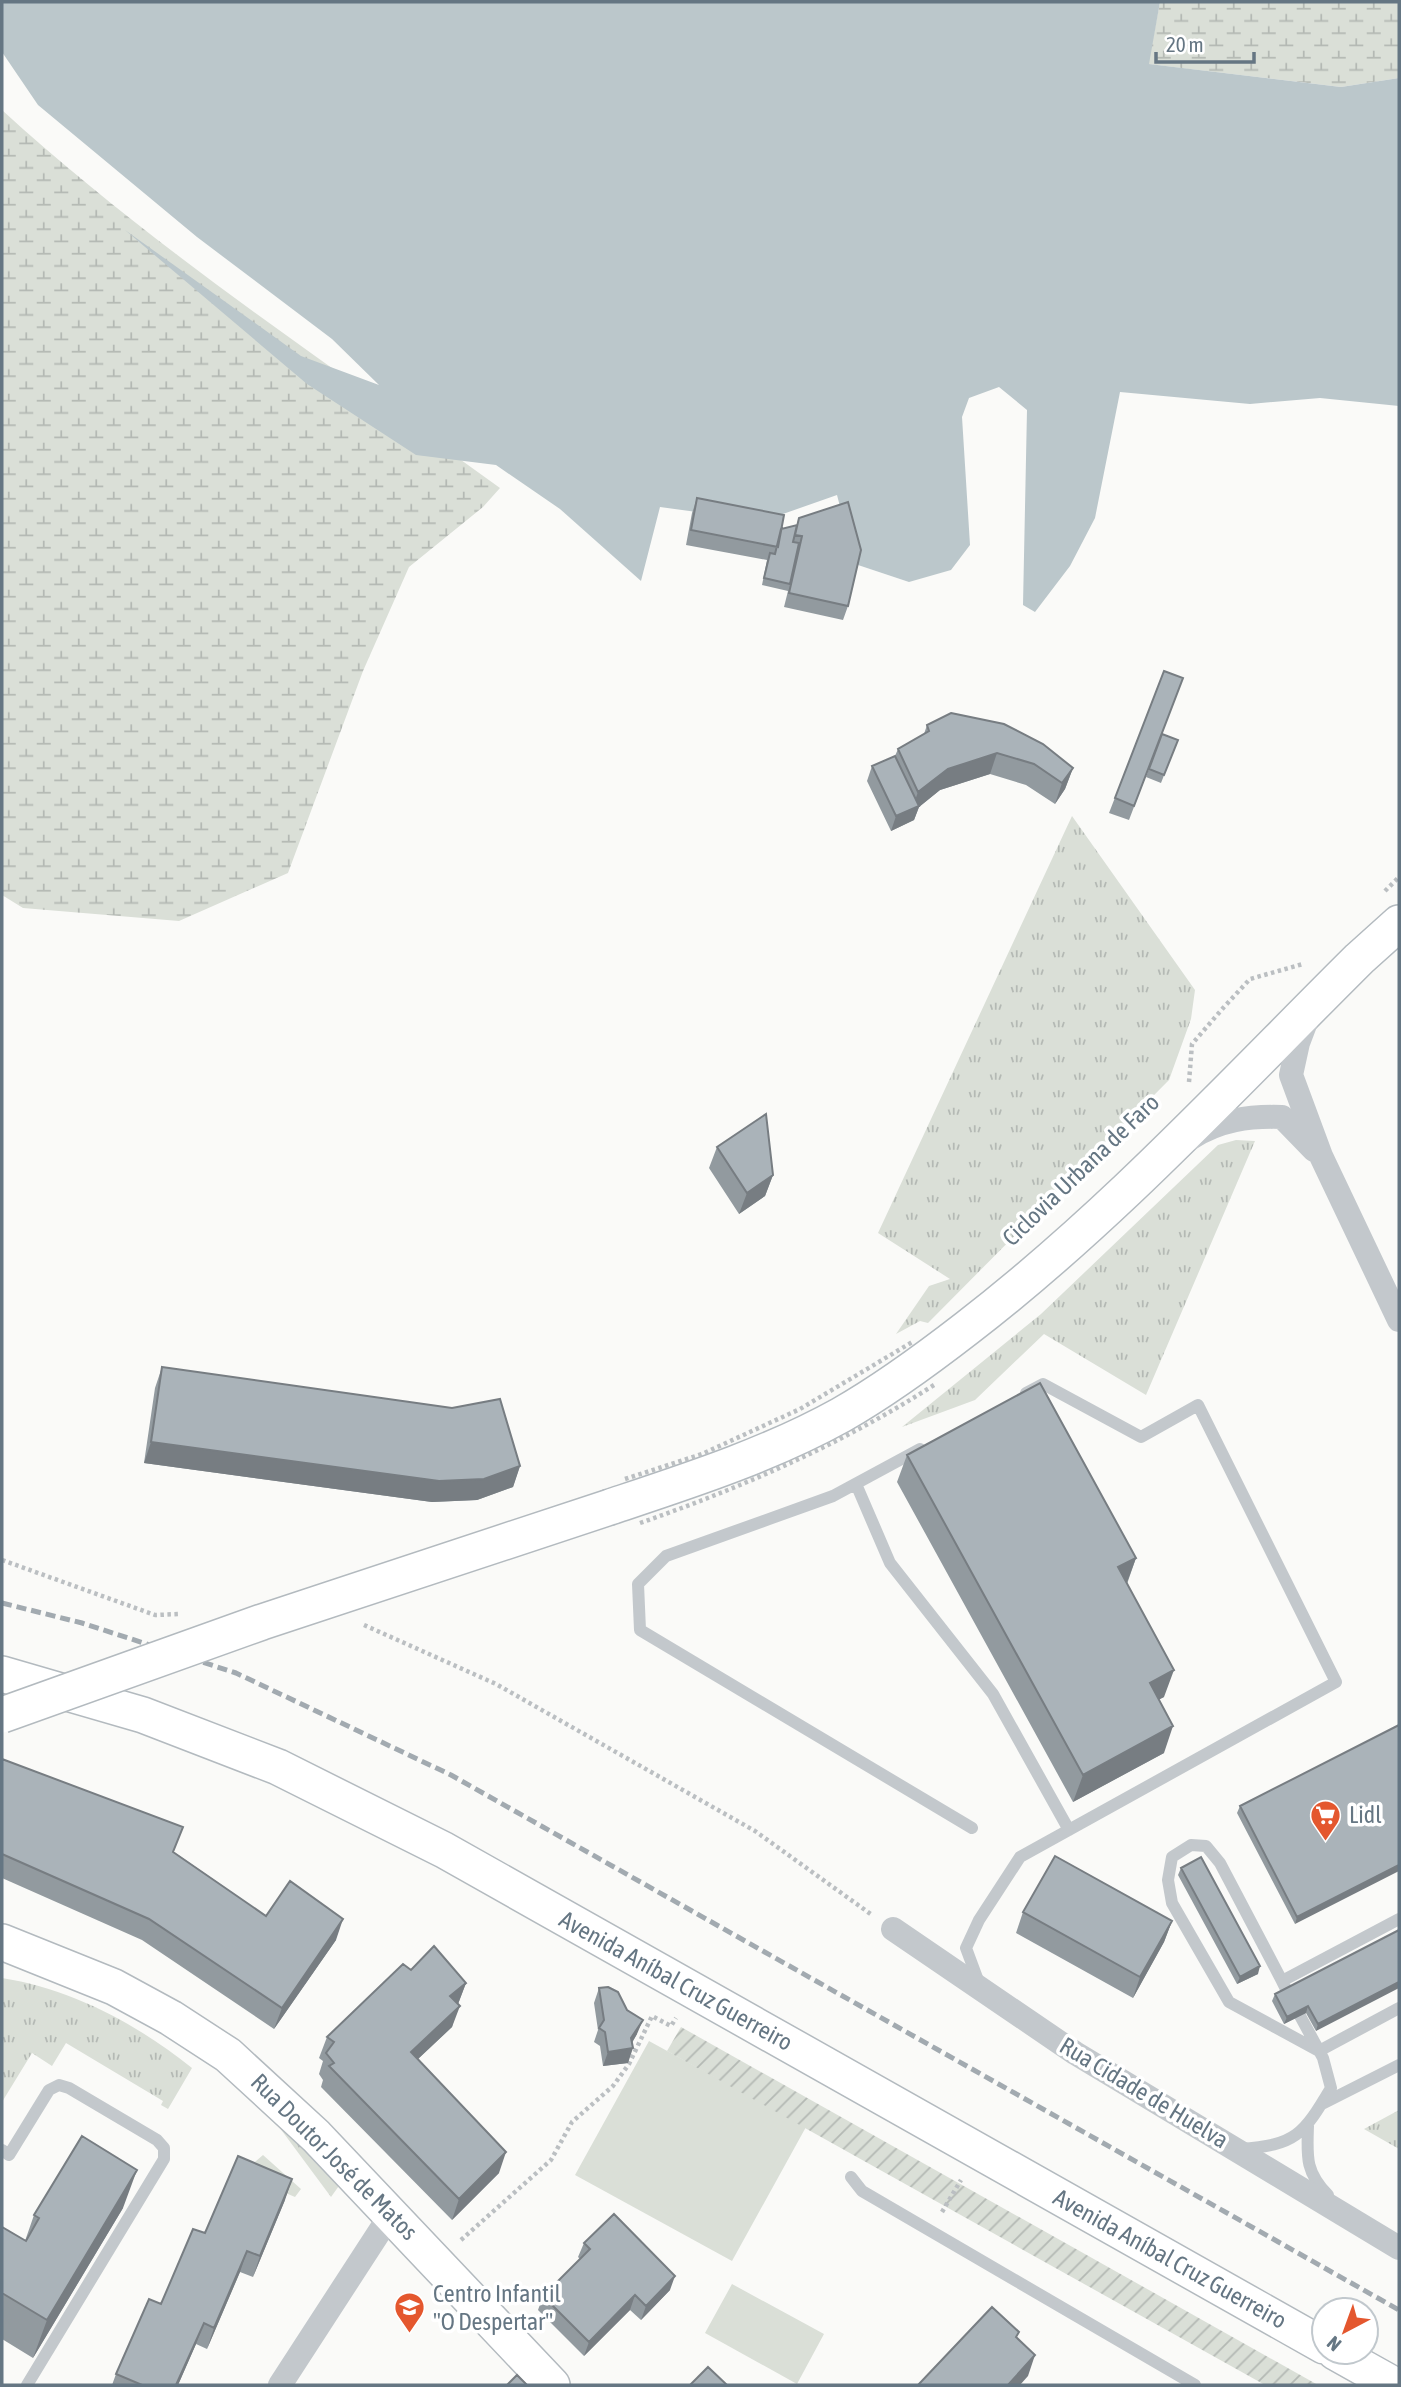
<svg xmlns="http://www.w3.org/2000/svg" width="1401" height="2387" viewBox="0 0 1401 2387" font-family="'Asap Condensed',sans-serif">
<defs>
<pattern id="grass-tufts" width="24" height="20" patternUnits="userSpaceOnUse" patternTransform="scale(1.75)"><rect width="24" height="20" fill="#dadfd7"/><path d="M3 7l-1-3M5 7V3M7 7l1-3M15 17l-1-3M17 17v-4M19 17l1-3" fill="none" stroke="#b4b9b4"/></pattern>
<pattern id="wetland-marsh" width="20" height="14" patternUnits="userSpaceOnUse" patternTransform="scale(1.75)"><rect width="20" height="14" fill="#dadfd7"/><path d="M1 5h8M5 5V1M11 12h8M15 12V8" fill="none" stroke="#b4b9b4"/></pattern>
<pattern id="garden-furrows" width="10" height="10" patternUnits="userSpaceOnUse" patternTransform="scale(1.75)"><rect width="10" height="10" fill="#dadfd7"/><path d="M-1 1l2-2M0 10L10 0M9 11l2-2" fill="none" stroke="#b4b9b4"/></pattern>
</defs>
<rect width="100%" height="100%" fill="#fafaf8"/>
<!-- grass -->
<path fill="url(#grass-tufts)" d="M1072,816L1195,990L1191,1019L1169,1080L928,1323L920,1321L896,1334L929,1286L950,1279L878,1233Z
M1236,1140L1255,1141L1146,1395L1044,1334L975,1400L902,1427L1041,1314L1218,1145Z
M2,1978C72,1989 137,2024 192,2068L168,2109L161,2105L163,2101L66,2043L52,2066L32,2053L2,2102Z
M265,2108L341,2183L331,2197Z
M1399,2110V2149L1364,2129Z
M263,2155L301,2189L295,2197L241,2174Z"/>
<!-- wetland -->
<path fill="url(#wetland-marsh)" d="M1160,2H1399V78L1341,87L1148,64Z
M2,110C155,250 332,366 500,488L483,507L409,567L363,671L288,873L179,921L23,908L2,895Z"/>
<!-- park -->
<path fill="#dadfd7" d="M649,2041L806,2127L732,2261L575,2175Z
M732,2284L824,2334L797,2384L705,2333Z"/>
<!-- garden -->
<path fill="url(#garden-furrows)" d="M681,2027L1318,2385H1265L667,2051Z"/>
<!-- water -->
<path fill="#bbc7cb" d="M2,2H1160L1149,64L1341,87L1399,78V406L1320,398L1250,404L1120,392L1095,518L1070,566L1035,612L1023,605L1027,410L999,387L969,398L962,417L970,545L951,570L909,582L855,564L837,495L763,521L660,507L641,581L560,509L496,465L416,455L307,384L125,230L301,356L379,385L332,339L197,237L38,105L2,52Z"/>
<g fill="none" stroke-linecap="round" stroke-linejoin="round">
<defs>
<path id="secondary" d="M610,1507C688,1481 769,1455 841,1415C885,1390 927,1359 967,1328C1110,1218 1232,1085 1359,959L1399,923
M2,1674L143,1715L278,1767L444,1850L1324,2346
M2,1942L114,1987L171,2018L228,2055L316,2136L552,2385
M1335,2352L1394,2385"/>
</defs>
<!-- secondary casing -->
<use href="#secondary" stroke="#b3babf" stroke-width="38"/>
<!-- path -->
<path stroke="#bbbfc2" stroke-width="4.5" stroke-dasharray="3.5 3.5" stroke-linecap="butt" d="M1385,891L1399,877
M1189,1082L1192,1044L1224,1007L1250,979L1303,964
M2,1560L155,1615L179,1614
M364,1625L496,1684L755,1831L872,1915
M942,2212L961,2180
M461,2240L551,2160L572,2122L613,2086L629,2064L652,2016L671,2026L676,2018"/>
<!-- lane -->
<path stroke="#c3c8cc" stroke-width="12" d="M920,1449L833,1496L666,1556L638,1584L640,1630L972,1828
M856,1484L890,1563L993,1694L1069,1830
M1282,1981L1220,1863L1206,1846L1191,1845L1172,1857L1168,1880L1172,1903L1229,2002L1319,2051L1399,2008
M979,1983L966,1948L979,1920L1020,1857L1336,1682L1198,1405L1141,1437L1043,1384L1026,1393
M1285,1987L1282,1981L1399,1919
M1322,2104L1399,2065
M1308,2126C1307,2156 1305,2172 1328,2195
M1240,2149C1296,2145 1303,2135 1331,2088L1323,2058L1293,2003
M2,2150L9,2155L49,2090L59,2085L69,2088L157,2140L164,2148V2159L27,2385
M851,2177L862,2191L1195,2385"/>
<!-- street -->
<path stroke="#c3c8cc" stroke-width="24" d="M1309,1014L1298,1043L1291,1075L1321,1156L1399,1320
M1191,1138C1220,1120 1248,1116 1282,1117L1314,1150
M893,1929L1075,2053L1399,2248
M280,2385L391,2214"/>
<!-- secondary -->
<use href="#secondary" stroke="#fff" stroke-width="35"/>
<!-- rail -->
<path stroke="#a2aab0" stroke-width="5" stroke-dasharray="10 5" stroke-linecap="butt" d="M2,1603L82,1623L236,1673L451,1775L1399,2310"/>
<defs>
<path id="secondary-bridge" d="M2,1715L262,1622L610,1507"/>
</defs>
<!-- secondary-bridge casing -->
<use href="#secondary-bridge" stroke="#b3babf" stroke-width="38" stroke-linecap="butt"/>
<!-- path-bridge -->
<path stroke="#bbbfc2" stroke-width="4.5" stroke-dasharray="3.5 3.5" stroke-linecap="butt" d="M625,1479L702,1454L800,1409L914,1341
M640,1523C743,1487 842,1444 934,1385"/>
<!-- secondary-bridge -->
<use href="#secondary-bridge" stroke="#fff" stroke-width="35"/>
</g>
<!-- wall -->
<path fill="#929a9f" d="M697,498L781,529L797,525L799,518L848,606L843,620L784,607L788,591L762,585L767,560L686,545L692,513Z
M1164,671L1162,734L1178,740L1161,783L1146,777L1153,757L1129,820L1109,813Z
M927,725L1073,768L1065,789L1055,804L1026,785L990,774L940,790L919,807L914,820L891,831L867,781L872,766L895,756L898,749L924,734Z
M717,1147L773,1175L765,1196L739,1214L709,1168Z
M162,1367L520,1466L513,1487L477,1500L432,1502L144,1463L155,1388Z
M907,1455L1136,1558L1127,1584L1164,1697L1159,1699L1164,1753L1073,1802L897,1482Z
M1399,1725L1295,1924L1237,1813L1240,1806Z
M2,1759L174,1852L266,1916L336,1940L274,2029L142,1940L2,1878Z
M1181,1868L1258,1974L1237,1984L1178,1875Z
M1023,1912L1172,1921L1164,1942L1133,1998L1016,1933Z
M1399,1930L1316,2031L1306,2013L1284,2024L1272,2001L1275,1994Z
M411,1970L466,1983L458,2004L452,2027L418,2059L499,2173L452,2220L321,2087L323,2080L319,2074L323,2061L319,2058L327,2037Z
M599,1988L637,2034L632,2043L628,2063L603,2066L600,2046L594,2042L598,2030L594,2003Z
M285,2200L253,2277L240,2272L207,2349L196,2344L178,2385H112L116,2374L205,2233Z
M123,2208L33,2358L2,2339V2227L25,2241L34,2215Z
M584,2243L670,2290L641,2320L630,2310L584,2356L538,2310L543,2296L580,2259L578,2257Z"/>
<!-- shaded-wall -->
<path fill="#777d82" d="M997,753L990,774L940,790L919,807L914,820L891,831L896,816L912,809L918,792L948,769Z
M1073,768L1065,789L1055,804L1062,783Z
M773,1175L765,1196L739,1214L747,1193Z
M151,1442L520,1466L513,1487L477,1500L432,1502L144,1463Z
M1136,1558L1126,1585L1118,1567Z
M1174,1670L1164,1697L1140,1710L1150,1683Z
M1173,1726L1164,1753L1073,1802L1083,1775Z
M1399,1865V1871L1295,1924L1297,1917Z
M343,1919L336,1940L274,2029L282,2008Z
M1172,1921L1164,1942L1133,1998L1140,1977Z
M1260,1966L1258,1974L1237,1984L1240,1977Z
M1399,1982V1988L1316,2031L1318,2024Z
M466,1983L458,2004L450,1996Z
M460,2006L452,2027L403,2073L411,2052Z
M1308,2006L1306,2013L1284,2024L1287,2017Z
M643,2020L637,2034L628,2049L633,2048L628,2063L603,2066L608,2052L631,2038Z
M506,2152L499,2173L452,2220L459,2199Z
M137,2170L123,2208L33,2358L47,2320Z
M292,2179L285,2200L253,2277L260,2256Z
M247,2251L240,2272L207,2349L214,2328Z
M675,2276L670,2290L641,2320L646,2306Z
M635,2295L630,2310L584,2356L589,2342Z
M204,2323L196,2344L178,2385H176Z
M1035,2355L1028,2376L1020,2385H1008Z"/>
<!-- building -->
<path fill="#aab3b9" stroke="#777d82" stroke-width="2" d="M697,498L784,515L778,547L691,530Z
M848,502L861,550L848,606L789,593L802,536L795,535L799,518Z
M797,525L793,542L799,543L790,584L764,578L770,553L775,554L781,529Z
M1164,671L1183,678L1134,806L1115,798Z
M951,713L1004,724L1043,744L1073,768L1062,783L1034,764L997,753L948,769L918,792L898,749L929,731L927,725Z
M1162,734L1178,740L1164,775L1149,769Z
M895,756L919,806L896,816L872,766Z
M766,1114L773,1175L747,1193L717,1147Z
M162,1367L452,1408L500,1399L520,1466L484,1479L439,1481L151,1442Z
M1040,1383L1136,1558L1118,1567L1174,1670L1150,1683L1173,1726L1083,1775L907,1455Z
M1399,1725V1865L1297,1917L1240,1806Z
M2,1759L183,1827L173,1852L266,1916L290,1881L343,1919L282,2008L149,1919L2,1854Z
M1055,1856L1172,1921L1140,1977L1023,1912Z
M1201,1857L1260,1966L1240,1977L1181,1868Z
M1399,1930V1982L1318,2024L1308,2006L1287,2017L1275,1994Z
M434,1946L466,1983L450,1996L460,2006L411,2052L506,2152L459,2199L329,2066L334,2063L326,2053L334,2042L327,2037L403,1964L411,1970Z
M608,1987L618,1992L627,2010L643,2020L631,2038L633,2048L608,2052L605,2032L599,2028L604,2020L599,1988Z
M82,2136L137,2170L47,2320L2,2293V2227L26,2241L39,2218L34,2215Z
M238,2156L292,2179L260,2256L247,2251L214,2328L204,2323L176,2385H142L116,2374L149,2299L161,2304L193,2229L205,2233Z
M614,2214L675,2276L646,2306L635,2295L589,2342L543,2296L590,2249L584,2243Z
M992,2307L1019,2332L1016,2337L1035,2355L1008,2385H918Z
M708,2367L727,2385H690Z
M517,2375L527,2385H507Z"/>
<!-- icons -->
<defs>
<symbol id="supermarket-pin" viewBox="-11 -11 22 30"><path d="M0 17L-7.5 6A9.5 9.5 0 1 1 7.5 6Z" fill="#e4572e" stroke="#fff"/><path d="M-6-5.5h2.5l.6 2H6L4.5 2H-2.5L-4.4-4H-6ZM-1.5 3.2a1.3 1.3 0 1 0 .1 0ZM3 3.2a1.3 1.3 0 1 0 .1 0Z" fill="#fff"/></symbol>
<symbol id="school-pin" viewBox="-11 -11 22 30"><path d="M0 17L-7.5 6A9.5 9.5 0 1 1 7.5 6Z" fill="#e4572e" stroke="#fff"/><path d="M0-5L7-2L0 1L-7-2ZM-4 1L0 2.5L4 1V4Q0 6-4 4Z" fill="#fff"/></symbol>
</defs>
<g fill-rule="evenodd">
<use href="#supermarket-pin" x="1308" y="1798" width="35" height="47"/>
<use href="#school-pin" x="392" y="2290" width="35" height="47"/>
</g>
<g text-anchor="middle" stroke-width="7" stroke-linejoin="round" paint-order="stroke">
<!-- street labels -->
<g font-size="24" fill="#657683" stroke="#fff">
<text transform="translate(1081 1170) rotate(-44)" y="8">Ciclovia Urbana de Faro</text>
<text transform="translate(676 1981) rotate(29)" y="8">Avenida Aníbal Cruz Guerreiro</text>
<text transform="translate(1144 2093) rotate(31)" y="8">Rua Cidade de Huelva</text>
<text transform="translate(334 2157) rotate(45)" y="8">Rua Doutor José de Matos</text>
<text transform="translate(1170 2259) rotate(29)" y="8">Avenida Aníbal Cruz Guerreiro</text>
</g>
<!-- poi labels -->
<g font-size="24" fill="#657683" stroke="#fff" text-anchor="start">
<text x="1349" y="1823">Lidl</text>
<text x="433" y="2302">Centro Infantil<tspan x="433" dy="28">"O Despertar"</tspan></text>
</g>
</g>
<!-- border -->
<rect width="1401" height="2387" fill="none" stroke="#657683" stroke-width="7"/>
<!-- north arrow -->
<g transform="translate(1345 2331) rotate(221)"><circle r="33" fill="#ffffff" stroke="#c1c8cd" stroke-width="2"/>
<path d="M0-5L12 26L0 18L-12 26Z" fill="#e4572e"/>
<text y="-10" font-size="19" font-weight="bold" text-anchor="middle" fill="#657683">N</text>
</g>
<!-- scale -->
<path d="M1156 52v10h98v-10" fill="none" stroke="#657683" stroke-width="3.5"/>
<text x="1166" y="52" font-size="21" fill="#657683" stroke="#ffffff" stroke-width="5" paint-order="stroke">20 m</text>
</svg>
